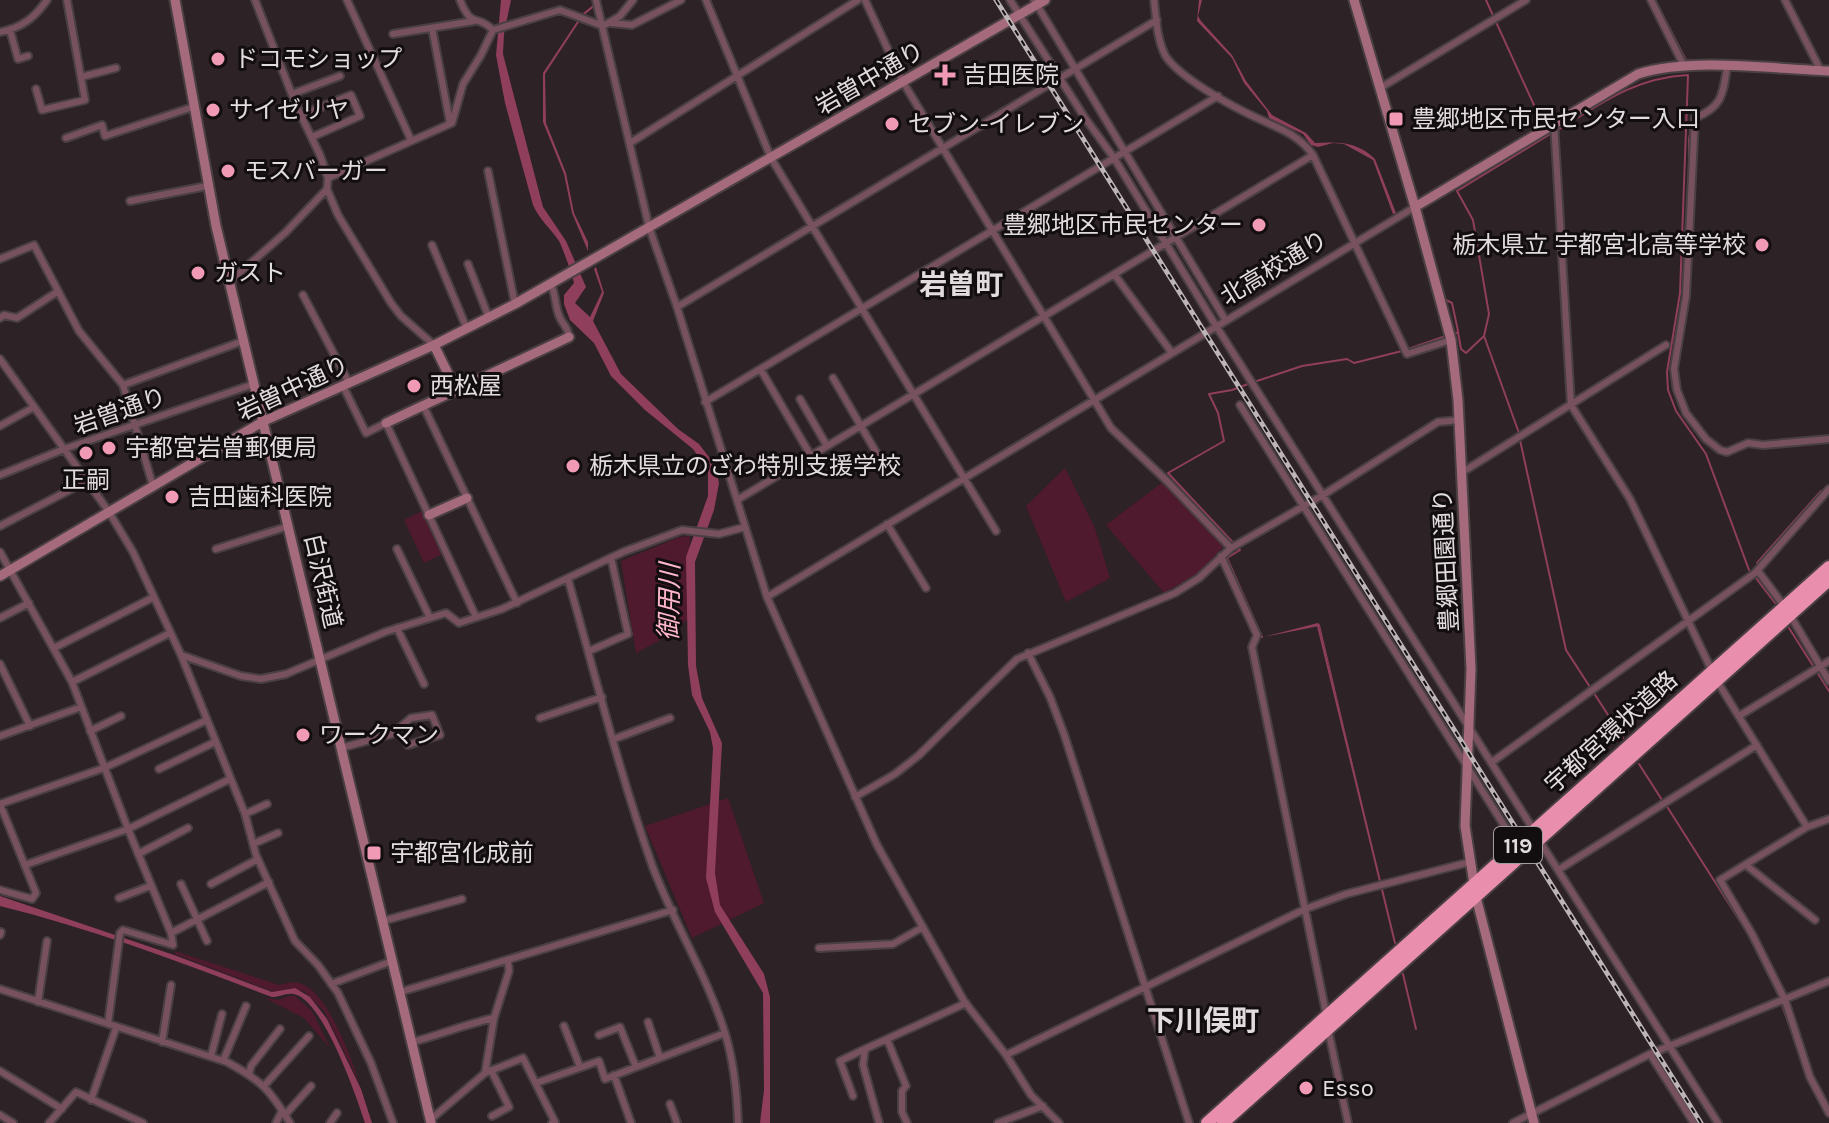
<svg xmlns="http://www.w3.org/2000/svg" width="1829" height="1123" viewBox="0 0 1829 1123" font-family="Karla,'Noto Sans JP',sans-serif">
<rect width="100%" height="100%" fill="#2d2225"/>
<!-- green -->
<path fill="#4f192e" d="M1065,468L1095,528L1110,578L1066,602L1026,506Z
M1164,481L1224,546L1199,573L1164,593L1106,525Z
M422,511L442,554L424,563L404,520Z
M690,536L688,618L677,631L636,653L621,561L679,537Z
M728,798L764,903L692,938L645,826Z
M175,951L279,985C285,984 293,981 299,983C328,990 352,1061 361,1086L324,1011L305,992L291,988L274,992L175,954Z
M288,996H295L312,1011L330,1048L304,1018L265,998L279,1000Z"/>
<!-- water -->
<path fill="#8f3e5c" d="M501,0H511L504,34L503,54L543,207L566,241L586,287L575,303L590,317L602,292L594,269L596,267L604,293L593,321L621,374L678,429L699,444L715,465L719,483L714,510L695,562L696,666L702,698L722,743L715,873L720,905L764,974L770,997V1123H760L764,1090L763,993L715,912L706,878L713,748L710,732L692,695L688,665L686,557L708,496V470L693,449L645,410L611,376L594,343L570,320L564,304V295L574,283C573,277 562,246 559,241C550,228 539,219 533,205L505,103L496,55Z
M1199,0H1202L1198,16L1201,21L1232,55L1246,81L1272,115L1306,133L1315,143C1337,142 1357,141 1375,159L1396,213L1393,214L1373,160L1344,144L1333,143L1318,147L1311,145L1303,134L1269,118L1267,111L1244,83L1232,58L1197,21Z
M593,5L594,7L583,16L545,74L546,123L566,173L574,213L588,242V251L572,213L564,174L543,122V73L582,14Z
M1318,623L1320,625L1395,943L1319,626L1263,637Z
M0,896L174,955L272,992L295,988L310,997L327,1019L361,1089L372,1123H365C356,1095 325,1006 297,995C288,991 281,997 272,997C183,963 93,929 0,906Z"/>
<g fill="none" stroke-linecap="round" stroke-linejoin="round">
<!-- stream -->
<path stroke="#8f3e5c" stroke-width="2" d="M1486,0L1544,127
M1655,0L1686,60L1707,61
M1718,95L1722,77
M1558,130C1602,103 1634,78 1688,75L1680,293L1667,372L1668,390L1676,411L1706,454L1749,570
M1689,178V140L1693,113H1701
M1444,299L1452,303L1458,331
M1682,304C1675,341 1664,376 1682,411
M1456,333L1458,332L1461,349L1466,353L1484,336L1519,433
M1484,336L1489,314L1473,220L1457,191L1552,133
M1408,349L1443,337
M1254,382L1302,366L1347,359L1354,363L1402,351
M1248,384L1232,390L1209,394L1218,413L1224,441L1168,473L1240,550L1227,558L1262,637
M1685,417L1698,434
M1520,440L1566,650L1623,738
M1766,448L1829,442
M1714,449L1720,454H1726
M1757,563L1821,491
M1755,577L1775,603
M1318,626L1395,943
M1789,628L1829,691
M1639,764L1662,800
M1666,805L1750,937L1778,994L1799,1052
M1403,974L1416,1029"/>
<defs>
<path id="street" d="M255,0L296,105L320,155L328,178L327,189L338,215L391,303L401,316L434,345
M347,0L411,140
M460,0C472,30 476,13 493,30
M596,0L649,227L677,307L767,597L877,845L964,1001L1006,1055L1031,1095L1059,1123
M706,0L771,158L996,531
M865,0L903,82L1111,428L1166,480L1231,548
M1010,0L1085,118L1114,158L1213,321L1533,829
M1034,0L1226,321
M1154,0C1156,18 1157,39 1165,55C1178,77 1233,107 1257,118C1280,129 1298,134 1313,155L1407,354L1451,340
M1651,0L1684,66
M1785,0L1821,71
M611,23L632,25L681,0
M432,28L450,123
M10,30L18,59L28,56
M493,30L560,10L603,26L620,16L633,0
M0,32C22,28 35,17 47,0
M393,34L474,21
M1727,67C1723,95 1722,107 1695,118L1686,296L1674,369L1677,390L1686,413L1706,439L1720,450L1727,452L1748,443L1763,445L1829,439
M81,77L116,68
M1060,78L1157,20
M1380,88L1526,0
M36,89L42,110L85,100L67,0
M292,94L340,76
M301,115L351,95L360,116L312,137
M1554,122L1571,405L1630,499L1712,671
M66,138L102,125L105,136L193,107
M630,143L858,0
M488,171L515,304
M328,178L452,123L463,84L481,55L493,30
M130,201L207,186
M432,245L467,329
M0,259L34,245L79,331L123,385L153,486
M468,264L489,318
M1114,274L1172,353
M229,282L285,233L327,189
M551,284C556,295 555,308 560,318C564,326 568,327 569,337
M303,295L349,383
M677,307L1045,87
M0,318L4,315L17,318L57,292
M0,359L109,512L133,552L181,655L245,814L256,855L295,941L318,965L338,993L371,1063L393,1123
M761,370L811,456
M833,378L880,459
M123,385L243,341
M343,386L366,433L386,423L476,617
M800,399L827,446
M705,402L1218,96
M423,405L517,603
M1240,405L1517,846
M0,426L34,407
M1461,473L1666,345
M0,475L64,449L254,384
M737,500L1313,155
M887,524L926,588
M0,526L87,481
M216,549L289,526
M397,549L430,618
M0,552L72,682L128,829L171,933L173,945L123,930L120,933L108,1024
M1221,556L1257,635L1252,647L1327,1018
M1758,571L1784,606
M568,579C595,674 619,772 652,865C673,922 707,975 725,1033C734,1062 737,1093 738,1123
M767,597L1415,207
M1790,615L1829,681
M0,618L29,603
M397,628L424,684
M54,648L154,597
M589,651L628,634L611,558
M1028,653L1050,697L1064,734L1189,1123
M181,655L241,676L261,679L286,674L385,632L446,613L459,623L502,609L623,552L682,530L719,534L745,527
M0,664L30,726
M1717,681L1807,827L1720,880L1752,934L1785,1000L1810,1077L1829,1113
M72,682L170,633
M1739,716L1829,661
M540,718L602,697
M90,731L121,716
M0,736L81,707
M614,739L670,718
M341,748L392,734L411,718L432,715L440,735L408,745
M1492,762L1755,573L1829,489
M159,769L215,742
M855,797L895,774L918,756L1017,659L1175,593L1199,578L1231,548L1323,495L1438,422L1459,420
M245,814L267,804
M1807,827L1829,819
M1539,840L1718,1123
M253,844L278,833
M138,854L188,828
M25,865L128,829L230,779
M1746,865L1815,920
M1558,870L1757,745
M181,884L207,941
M211,884L258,859
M0,890L32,899L36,893L0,804L104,768L207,720
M119,898L150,886
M383,921L462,899
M171,933L269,882
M0,935L1,932
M819,948L893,944L923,927
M331,984L392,961
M0,989L227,1062C262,1081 270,1090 290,1123
M400,992L673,910
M38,1002L47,941
M648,1022L660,1058
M564,1026L580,1067
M1328,1029L1348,1123
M599,1035L620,1027L636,1067
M887,1039L906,1086L902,1091V1112L907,1123
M162,1042L171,985
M412,1042C440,1035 465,1024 494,1018
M1650,1054L1694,1123
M1006,1055L1305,909L1346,894L1470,862
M211,1056L222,1014
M223,1061L246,1006
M491,1070L509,1107L492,1116
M0,1071L62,1109
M485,1073L523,1058L555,1122L552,1123
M249,1074L251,1066L280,1029
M614,1075L631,1123
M536,1083L599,1061L605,1079L725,1033
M264,1086L309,1036
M853,1096L840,1061L865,1049
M91,1100L116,1028
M670,1104L677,1123
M0,1115L13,1123
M285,1115L311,1086
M430,1120L485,1073L494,1018L509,971L508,960
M49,1123L76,1092L143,1123
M276,1123L282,1111
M330,1123L337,1113
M879,1123L863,1065L865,1049L966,1003
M998,1123L1043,1106
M1513,1123L1650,1054L1829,981"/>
<path id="secondary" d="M175,0L216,226L431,1123
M1354,0L1415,207L1451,340L1458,400L1471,669L1465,826L1476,897L1534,1123
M1415,207L1638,74C1693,57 1771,69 1829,71
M434,345L456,390
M386,423L569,337
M429,515L467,498
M0,576L264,421L434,345L515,304L1045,0"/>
<path id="highway" d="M1207,1123L1829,567
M1223,1123L1829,580"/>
</defs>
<!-- street casing -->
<use href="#street" stroke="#4a4043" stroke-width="10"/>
<!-- secondary casing -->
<use href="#secondary" stroke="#4a4043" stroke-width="13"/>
<!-- highway casing -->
<use href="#highway" stroke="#4a4043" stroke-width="16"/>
<!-- street -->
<use href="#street" stroke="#77525e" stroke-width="6"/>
<!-- secondary -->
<use href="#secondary" stroke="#a56b7d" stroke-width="9"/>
<!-- highway -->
<use href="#highway" stroke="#e98eac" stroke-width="12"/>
<defs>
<path id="rail" d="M996,0L1701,1123"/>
</defs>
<!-- rail casing -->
<use href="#rail" stroke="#bcb4b6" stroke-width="5"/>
<!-- rail -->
<use href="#rail" stroke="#120d0e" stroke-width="2" stroke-dasharray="6" stroke-linecap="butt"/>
</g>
<!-- markers -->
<g fill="#f09ab5" stroke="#120d0e" stroke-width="3">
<circle cx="218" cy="59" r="8"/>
<path d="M941 63h8v8h8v8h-8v8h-8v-8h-8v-8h8z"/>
<circle cx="213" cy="110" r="8"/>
<rect x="1388" y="111" width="16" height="16" rx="4"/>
<circle cx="892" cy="124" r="8"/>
<circle cx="228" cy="171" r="8"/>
<circle cx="1259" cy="225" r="8"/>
<circle cx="1762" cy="245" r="8"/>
<circle cx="198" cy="273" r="8"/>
<circle cx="414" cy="386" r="8"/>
<circle cx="109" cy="448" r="8"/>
<circle cx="86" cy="453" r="8"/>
<circle cx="573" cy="466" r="8"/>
<circle cx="172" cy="497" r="8"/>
<circle cx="303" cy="735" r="8"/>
<rect x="366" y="845" width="16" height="16" rx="4"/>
<circle cx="1306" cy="1088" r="8"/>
</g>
<g text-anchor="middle" stroke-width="6" stroke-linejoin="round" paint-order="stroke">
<!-- shield labels -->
<rect fill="#120d0e" stroke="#a49ea0" stroke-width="2" x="1494" y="827" width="48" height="36" rx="6"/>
<g font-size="22" font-weight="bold" fill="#e3dcde">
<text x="1518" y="853">119</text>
</g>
<!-- poi labels -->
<g font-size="24" fill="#e3dcde" stroke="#120d0e" text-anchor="start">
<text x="234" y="67">ドコモショップ</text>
<text x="963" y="83">吉田医院</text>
<text x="229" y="118">サイゼリヤ</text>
<text x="1412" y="127">豊郷地区市民センター入口</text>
<text x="908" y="132">セブン-イレブン</text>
<text x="244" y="179">モスバーガー</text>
<text x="1243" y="233" text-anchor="end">豊郷地区市民センター</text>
<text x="1746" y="253" text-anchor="end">栃木県立 宇都宮北高等学校</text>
<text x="214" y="281">ガスト</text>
<text x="430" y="394">西松屋</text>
<text x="125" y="456">宇都宮岩曽郵便局</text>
<text x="589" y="474">栃木県立のざわ特別支援学校</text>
<text x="86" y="488" text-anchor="middle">正嗣</text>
<text x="188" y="505">吉田歯科医院</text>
<text x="319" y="743">ワークマン</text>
<text x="390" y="861">宇都宮化成前</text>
<text x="1322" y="1096">Esso</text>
</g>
<!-- street labels -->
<g font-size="24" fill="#e3dcde" stroke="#120d0e">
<text transform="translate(870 78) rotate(-30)" y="8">岩曽中通り</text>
<text transform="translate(1274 268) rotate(-31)" y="8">北高校通り</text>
<text transform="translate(293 388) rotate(-25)" y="8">岩曽中通り</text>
<text transform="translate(120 411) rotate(-19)" y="8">岩曽通り</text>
<text transform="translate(1446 560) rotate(-93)" y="8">豊郷田園通り</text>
<text transform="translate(323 581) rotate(77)" y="8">白沢街道</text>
<text transform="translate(1611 732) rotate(-42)" y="8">宇都宮環状道路</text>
</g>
<!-- water labels -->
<g font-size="26" font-style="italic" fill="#fdb6cb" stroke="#120d0e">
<text transform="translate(669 602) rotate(-89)" y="9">御用川</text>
</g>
<!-- quarter labels -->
<g font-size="28" font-weight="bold" fill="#e3dcde" stroke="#120d0e">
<text x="961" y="294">岩曽町</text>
<text x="1203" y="1030">下川俣町</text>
</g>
</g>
</svg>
